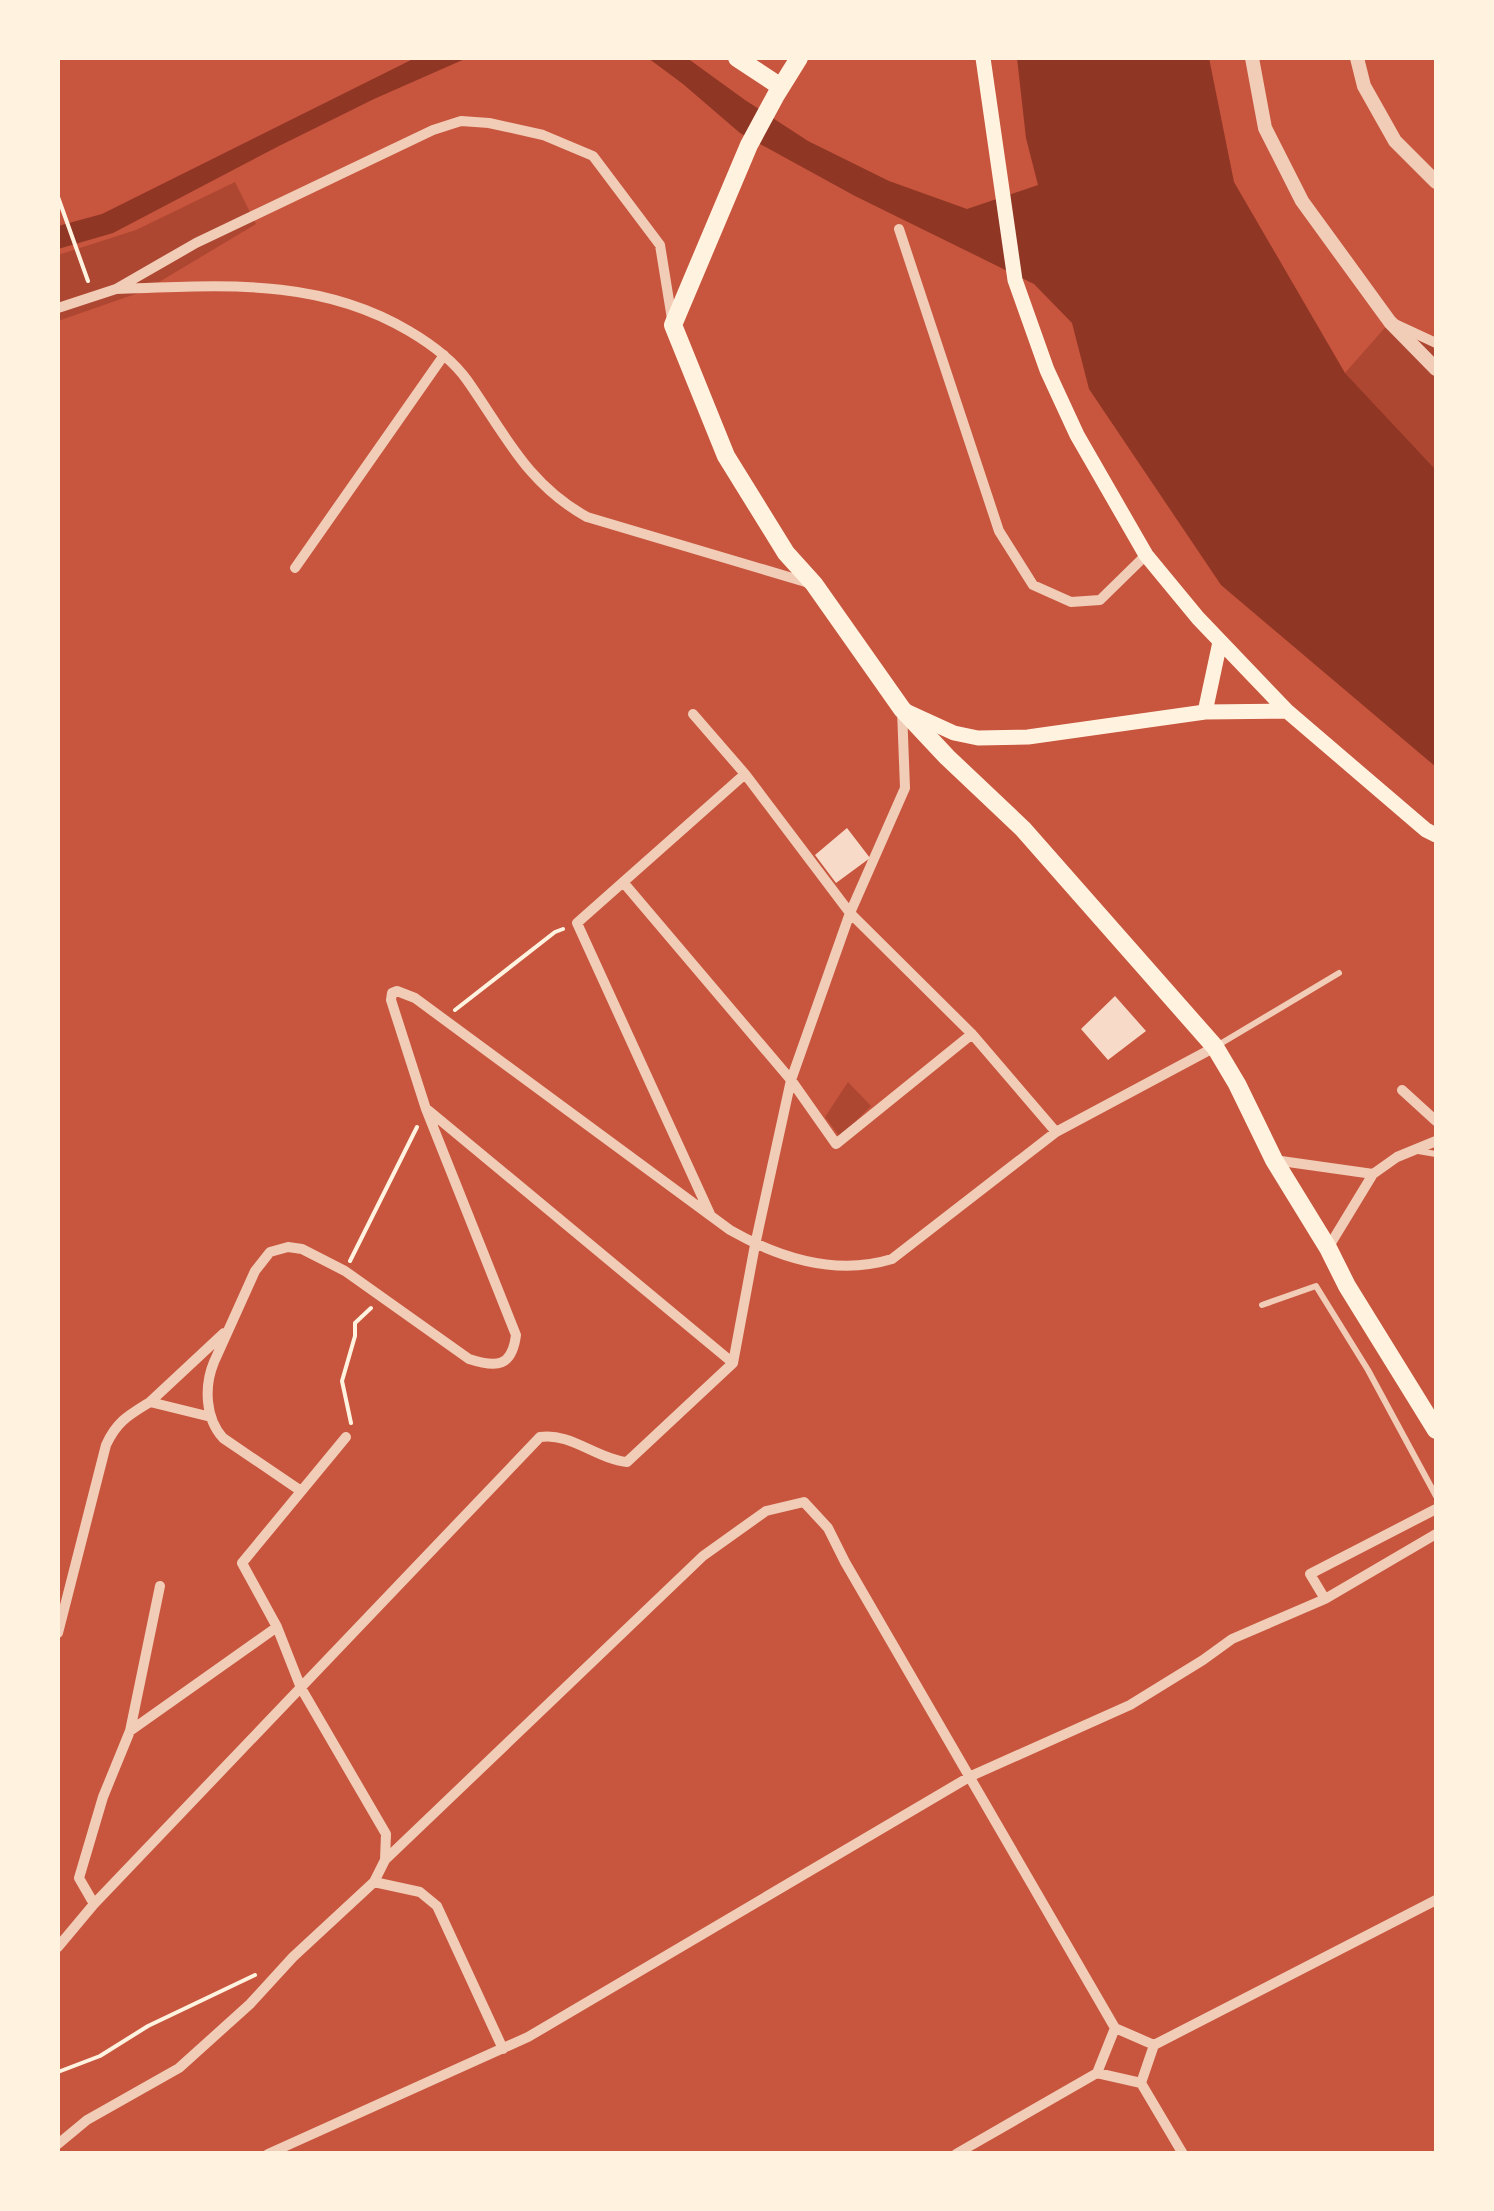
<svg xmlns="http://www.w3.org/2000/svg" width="1494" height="2211" viewBox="0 0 1494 2211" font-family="Bitter,serif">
<rect width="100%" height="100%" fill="#c8553d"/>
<!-- green -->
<path fill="#ae4732" d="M235,182L256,224L144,291L58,321V255L136,230Z
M1390,322L1436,343V470L1345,373Z
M848,1082L871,1106L840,1137L825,1117Z"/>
<!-- water -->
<path fill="#8f3625" d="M415,58H467L374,99L279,146L113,233L58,249V226L102,214Z
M648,58H687L745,100L808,141L889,181L967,209L1038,185L1026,138L1017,58H1209L1234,182L1345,373L1436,470V767L1221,585L1089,389L1072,323L1034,284L855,196L740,133L683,84Z"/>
<!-- building -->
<path fill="#f7dbc8" d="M847,828L870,858L836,883L815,855Z
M1115,996L1146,1031L1108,1060L1081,1029Z"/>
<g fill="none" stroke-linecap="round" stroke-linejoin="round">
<!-- path -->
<path stroke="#fff3e0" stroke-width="4" d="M58,197L88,281
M455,1010L555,932L563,929
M350,1261L417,1127
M351,1423L342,1381L355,1336V1323L371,1308
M58,2072L100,2056L148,2026L255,1975"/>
<!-- service -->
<path stroke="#f1ccb7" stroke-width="6" d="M1215,1047L1339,973
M1418,1151L1436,1154
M1262,1305L1316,1286L1368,1370L1436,1496"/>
<!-- minor -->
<path stroke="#f1ccb7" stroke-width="10" d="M899,229L999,531L1033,585L1071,602L1100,600L1146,555
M116,289C218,286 317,276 409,331C431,344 452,359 467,380C505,434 527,484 587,517L809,583
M58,308L116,289L196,243L433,130L461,121L489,123L543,135L593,156L660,245L672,319
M1395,324L1436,343
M295,568L444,355
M693,714L745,774L850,913L972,1034L1056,1132
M623,882L791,1080L836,1144L972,1034
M1402,1090L1436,1121
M428,1110L733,1363L755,1245L791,1080L850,913L905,788L902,710
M1274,1160L1373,1174L1328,1248
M1373,1174L1397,1157L1436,1141
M710,1214L577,923L745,774
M211,1417L150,1402L224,1333
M346,1437L242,1563L277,1627L301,1688L386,1834L385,1860L374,1882L420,1892L437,1906L503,2049
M301,1491L223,1438C205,1418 204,1386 214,1362L255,1271L270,1252L288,1247L302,1249L345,1271L469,1359C497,1368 512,1367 516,1335L426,1109L391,1000L392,993L397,991L415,998L730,1230C779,1258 836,1276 892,1259L1056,1132L1215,1047
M1325,1599L1310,1574L1436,1509
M58,1633L106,1445C117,1421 129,1415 150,1402
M130,1731L277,1627
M385,1860L703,1556L766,1511L804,1502L828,1528L845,1562L1115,2028
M94,1904L79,1878L103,1797L130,1731L160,1586
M58,1947L94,1904L540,1437C570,1432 597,1459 627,1462L733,1363
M1115,2028L1154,2045L1141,2083L1097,2073Z
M1154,2045L1436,1900
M1141,2083L1183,2154
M58,2144L87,2120L179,2068L250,2004L293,1957L374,1882
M268,2154L528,2037L971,1776L1130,1705L1203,1660L1232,1639L1325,1599L1436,1534
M956,2154L1097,2073"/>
<!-- tertiary -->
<path stroke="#f1ccb7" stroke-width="14" d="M1252,58L1265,128L1302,201L1390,322L1436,369
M1357,58L1364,86L1395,141L1436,182"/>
<!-- secondary -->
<path stroke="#fff3e0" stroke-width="15" d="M983,58L1015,280L1047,370L1077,435L1146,555L1198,618L1287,711L1426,830L1436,835
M908,712L954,733L978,738L1028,737L1205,712L1287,711
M1205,712L1220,642"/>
<!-- primary -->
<path stroke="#fff3e0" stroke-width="18" d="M737,58L781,87
M799,58L776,95L749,145L673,325L726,456L786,553L814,584L902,709L947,757L1023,829L1215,1047L1237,1084L1274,1160L1328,1248L1347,1286L1436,1430"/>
</g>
<!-- border -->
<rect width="1494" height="2211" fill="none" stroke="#fff3e0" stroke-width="120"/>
</svg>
